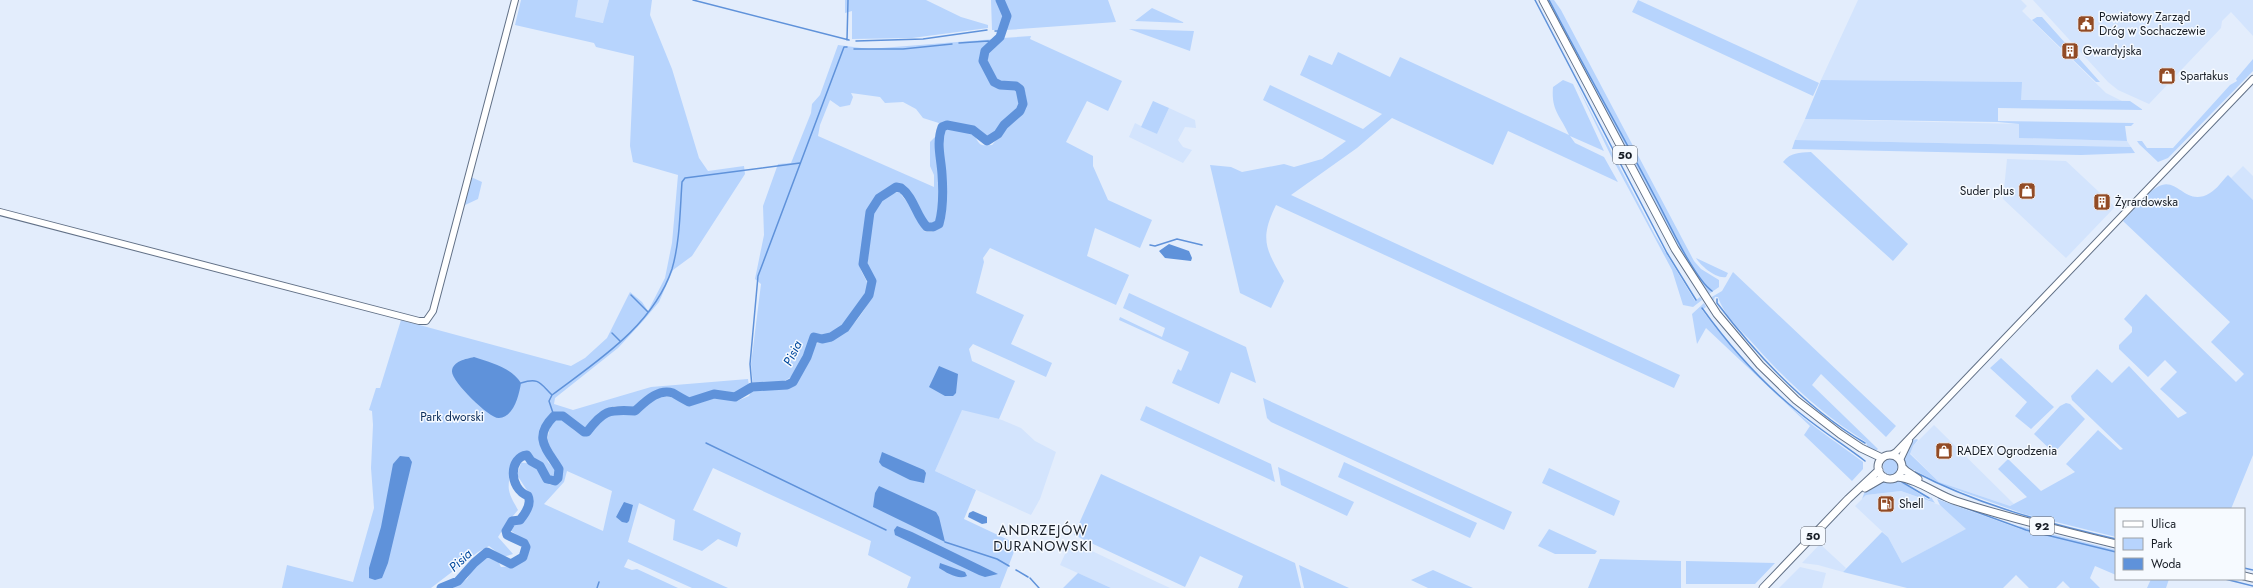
<svg xmlns="http://www.w3.org/2000/svg" width="2253" height="588" viewBox="0 0 2253 588" font-family="Jost,sans-serif">
<rect width="100%" height="100%" fill="#e3edfc"/>
<!-- built -->
<path fill="#d3e4fd" d="M578,0H609L604,23L574,17Z
M1858,0H2021L2027,6L2022,11L2106,93L2122,101L2021,100V82L1821,80Z
M2033,0H2253V36L2231,12L2222,21L2221,28L2149,104L2118,90L2108,82Z
M1169,108L1195,120L1196,128L1185,127L1178,140L1183,147L1192,150L1183,163L1129,137L1135,123L1157,134Z
M1805,119L2019,124V138L2127,141L2131,147L1795,140Z
M2007,159L2066,161L2115,207L2066,258L2003,199Z
M2243,166L2253,176V200L2231,178Z
M962,409L1002,420L1021,428L1035,441L1056,452L1040,499L1031,515L935,471Z
M1934,425L2014,504L2010,506L1939,482L1910,453L1913,446Z
M1901,491L1942,506L1967,529L1902,563L1888,537L1855,506L1866,495Z
M1071,541L1157,582L1170,588H1111L1060,565Z
M1820,544L1846,568L1843,572L1818,565L1802,563Z
M1800,567L1826,573L1822,588H1779Z"/>
<!-- green -->
<path fill="#b7d4fd" fill-rule="evenodd" d="M521,0H578L575,17L603,23L609,0H652L650,15L672,69L699,158L708,171L744,166L745,174L692,256L673,270L659,302L643,321L618,348L555,398L554,404L573,410L651,387L748,379L749,386L739,394C732,396 726,392 720,392C702,391 689,408 674,391C657,388 649,397 636,407L614,406L598,415L584,430C562,417 555,399 540,434L548,462L557,471L553,479C546,476 546,470 542,465C540,462 530,455 527,454C514,448 507,482 509,490C510,497 515,504 518,510L507,523L498,537L513,554L503,557L489,546L478,552L431,588H282L287,565L353,582L374,508L371,468L373,425L372,411L369,410L376,388H380L401,320L571,366L585,358L607,338L630,292L642,302L648,311L665,278L672,243L678,175L633,162L630,146L634,56L596,47L594,43L515,25Z
M845,0H926L961,17L988,25V28L912,38L852,39V11L845,13Z
M991,0H997C1002,11 1007,21 999,30H992Z
M1002,0H1108L1116,22L1006,30L1009,14Z
M1547,0H1554L1561,10L1694,261L1701,269L1719,280V287L1709,294L1678,247Z
M1638,0L1819,83L1813,96L1632,12Z
M1152,8L1185,23L1135,21Z
M2037,17H2042L2100,82H2096L2032,20Z
M1129,29L1194,31L1190,51Z
M1031,36L1030,39L1122,81L1108,111L1087,101L1066,142L1093,156V166L1108,200L1152,220L1140,248L1095,228L1087,256L1129,275L1116,305L990,248L983,258L984,262L976,293L1024,315L1011,344L1052,363L1046,377L973,344L969,349L972,361L1015,381L999,419L962,410L935,471L976,490L964,519L1017,544L1000,588H907L911,577L868,555L871,541L713,468L693,510L741,533L737,547L718,539L702,551L673,540L675,520L639,503L628,542L728,588H692L628,559L624,567L632,570L637,569L678,588H453L467,579L475,566L488,556L498,561L501,567C510,567 521,565 528,557L527,543L510,530L512,523L524,520L532,498L517,475L521,463C536,460 541,476 550,485L560,481L562,468L547,441L551,421L560,418C569,423 575,435 586,435L613,411L634,413L661,396L671,397L689,404L703,402L717,395L737,401L749,396L752,389C783,388 794,393 808,361C811,356 812,350 815,344C824,341 834,339 842,334C857,324 874,299 875,281L867,270L872,213C877,204 888,192 899,192L915,212L925,232H932L943,224L944,205L943,131L946,129L971,133C981,141 975,147 992,145C999,138 1003,129 1010,122C1022,110 1030,109 1024,89L1017,84L996,80L989,70L987,53L1003,38ZM567,471L612,491L603,531L544,504L564,482Z
M995,39C972,58 979,61 991,84L1000,88L1015,90C1028,107 1011,112 1002,123C998,128 997,132 992,135L988,137L973,127L948,121L942,124L923,118L916,109L903,102L885,103L880,97L851,93L853,97L850,105L840,107L830,100L820,125L818,136L934,187V175L930,166V142L935,137L939,175L938,218L935,223H928L904,187L898,184C870,190 868,216 864,239C862,248 860,257 860,266C861,275 871,282 867,292C867,295 842,326 840,328C835,332 829,335 824,337L820,334L814,335L810,339L794,375L783,382L753,385L751,364L761,284L755,279L764,235L763,206L778,164L791,163L811,113L812,104L820,95L838,45L869,49Z
M1338,52L1390,77L1400,57L1569,135C1560,115 1551,111 1553,87L1563,80L1573,84L1604,151L1570,136L1575,143L1604,157L1618,182L1508,131L1493,165L1392,118L1357,148L1291,195L1680,375L1674,388L1276,205C1259,240 1266,249 1284,281L1271,308L1240,293L1210,165L1231,167L1242,172L1284,164L1294,167L1322,159L1346,141L1263,100L1270,85L1363,129L1382,114L1300,75L1309,55L1332,65Z
M2253,59V71L2168,158L2158,162L2139,144L2137,141H2142L2147,148H2173L2230,85L2237,81L2236,79Z
M1821,80L2022,82L2021,100L2130,101L2143,110L1998,108V121L2134,123L2131,126H2125L2127,141L2019,138V124L1998,122L1805,119Z
M1575,81L1655,235L1695,301L1700,297L1702,300L1693,307L1683,305L1672,270L1611,156Z
M1153,101L1169,108L1157,134L1141,127Z
M1795,140L2131,147L2135,153L2081,155L1792,149Z
M1811,152L1908,244L1893,261L1783,162C1791,152 1799,153 1811,152Z
M2228,175L2253,200V455L2231,509H2116V537L2024,514L1943,485L1914,470L1911,473C1901,462 1904,452 1912,440L1917,439L1918,440L1913,446L1910,454L1939,482L2010,506L2027,497L1998,469L2008,459L2041,491L2075,472L2066,464L2098,430L2120,450L2123,449L2072,400L2071,396L2097,369L2112,383L2129,366L2178,418L2187,413L2160,389L2177,372L2165,360L2148,377L2119,349V345L2132,332V327L2124,319L2146,294L2236,382L2244,374L2211,342L2230,322L2123,221C2134,210 2147,190 2162,185C2179,180 2187,207 2210,193C2217,189 2222,181 2228,175Z
M471,177L482,182L478,199L463,206Z
M1696,258L1728,273L1726,277C1716,279 1701,266 1696,258Z
M1733,272L1896,426L1886,437L1821,374L1812,385L1878,449L1874,452L1867,446L1866,442C1821,414 1784,379 1749,339C1738,328 1723,313 1718,297H1715L1713,302L1710,298L1722,291Z
M1129,293L1246,347L1256,383L1231,372L1219,404L1172,383L1178,369L1181,371L1189,352L1119,320L1120,317L1162,337L1165,328L1123,308Z
M1704,303L1706,307L1702,310C1730,348 1763,383 1799,414C1819,431 1842,446 1863,462V469L1852,481L1804,435L1810,426L1706,328L1697,344L1692,314Z
M2001,358L2054,407L2031,429L2015,416L2027,402L1990,368Z
M1263,398L1512,512L1504,530L1271,422L1267,418Z
M2066,403L2070,404L2085,419L2054,453L2034,434L2060,406Z
M1146,406L1271,464L1275,482L1140,420Z
M1883 467a8 8 0 1 1 16 0a8 8 0 1 1-16 0Z
M1344,462L1477,523L1470,538L1338,477Z
M1278,467L1354,502L1347,516L1281,485Z
M1549,468L1620,501L1614,516L1542,483Z
M1101,474L1295,563L1301,588H1238L1243,576L1200,556L1185,587L1074,535Z
M1884,480H1898L1929,500L1931,497L1935,503L1901,491L1866,495L1862,499L1865,491Z
M1937,499L2023,530L2019,526L2116,550V575L2095,566L2090,578L2100,588H2070L2063,581L2056,588H2029L2016,575L2003,588H1907L1843,572L1882,532L1888,537L1902,563L1966,529L1940,505Z
M1549,529L1597,551L1595,554H1555L1538,546Z
M1600,559L1681,561V588H1588Z
M1686,561L1775,563L1755,584H1686Z
M1299,565L1349,588H1304Z
M1433,570L1473,588H1428L1411,580Z
M1078,573L1111,588H1063Z
M2151,579H2169L2166,588H2147Z"/>
<!-- water -->
<path fill="#5f92da" d="M1169,244L1189,251L1192,258L1191,261L1165,258L1159,251Z
M474,357C491,363 511,367 521,383C519,395 514,417 499,418C490,419 451,381 452,371C453,361 466,359 474,357Z
M939,366L958,374L956,393L953,396H945L929,387Z
M882,452L924,470L926,473L924,483L910,480L882,466L879,462Z
M400,456L409,457L412,462L388,563L382,578L375,580L369,578V568L381,527L393,464Z
M879,486L936,512L939,517L945,542L873,507L875,493Z
M624,502L633,505L629,521L627,523L622,522L616,517Z
M973,511L987,517V523L982,524L968,517L969,513Z
M897,526L912,532L998,574L985,577L979,575L895,535L894,530Z
M940,563L965,572L967,576C958,580 947,573 939,568Z"/>
<g fill="none" stroke-linecap="round" stroke-linejoin="round">
<!-- stream -->
<path stroke="#5f92da" stroke-width="1.5" d="M693,0L849,40
M1535,0L1667,253L1696,300
M1549,0C1583,66 1620,130 1654,195C1666,217 1694,279 1712,291
M995,31H1002
M847,40L848,0
M856,41L923,39L987,30
M959,43L988,41L995,43
M854,49H903L952,44
M1150,245L1155,246L1177,239L1202,245
M631,295L648,312
M1717,299V303C1758,357 1806,408 1865,443
M1702,308C1730,347 1763,384 1801,414C1822,431 1844,445 1865,461
M612,333L620,341
M521,383C539,377 540,383 552,395
M752,387L750,364L758,276L844,47H847
M554,416L549,401L552,395C597,361 653,326 672,269C680,242 680,210 682,182L685,178L800,163
M706,443L886,530
M1915,472C1978,505 2047,523 2116,539
M1902,482L1929,498
M1939,498L1947,501
M1960,506L2026,530L2116,552
M945,542L997,559L1009,566
M2244,568L2253,570
M1016,570L1028,577
M1030,578L1039,588
M2225,579L2253,586
M597,588L599,582"/>
<!-- river -->
<path stroke="#5f92da" stroke-width="9" d="M441,588L458,581L474,563L487,552L511,564L523,557L526,547L524,543L507,535L506,531L512,521L520,520C525,514 532,504 528,496C508,488 509,457 527,455L531,461L540,466L547,479L555,481L558,478L559,469C547,449 532,438 554,416H563L584,432H587C603,411 608,409 635,411C645,402 658,388 673,393C678,396 683,399 689,402L714,394L735,397L752,387L787,385L793,382L807,357L814,337L822,339L831,337L845,328L869,295L872,281L863,264L870,212L879,198L896,187L901,188C914,197 916,216 927,227H933L939,224C943,210 943,188 942,174C941,158 936,143 942,127L947,125L973,130L987,141L998,134L1004,125L1020,111L1023,104L1020,89L1016,86L1000,85L994,82L983,61L985,51L1000,37L1007,16L1000,0"/>
<defs>
<path id="secondary" d="M0,212L419,321H426L433,311L515,0
M1891,455L1896,452L2253,79
M1900,460L1909,441"/>
<path id="primary" d="M1543,0L1675,249L1717,314L1760,365L1796,400L1840,434L1861,448L1882,458
M1878 467a12 12 0 1 1 24 0a12 12 0 1 1-24 0Z
M1902,467L1906,471L1918,479
M1897,477C1918,479 1937,495 1956,501C2009,518 2062,531 2116,544
M1865,488L1884,477
M2244,576L2253,578
M1763,588L1848,499L1879,470"/>
</defs>
<!-- secondary casing -->
<use href="#secondary" stroke="#627187" stroke-width="8"/>
<!-- primary casing -->
<use href="#primary" stroke="#627187" stroke-width="9"/>
<!-- secondary -->
<use href="#secondary" stroke="#fff" stroke-width="6"/>
<!-- primary -->
<use href="#primary" stroke="#fff" stroke-width="7"/>
</g>
<!-- icons -->
<defs>
<symbol id="civic-square" viewBox="-11 -11 22 22"><rect x="-9" y="-9" width="18" height="18" rx="4" fill="#924b25" stroke="#f6faff"/><path d="M-.6-6.5H3V-4.5H.6V-3L4-1V1h2V6H-6V1h2V-1L-.6-3ZM-1.2 2.5V6h2.4V2.5Z" fill="#fff"/></symbol>
<symbol id="building-square" viewBox="-11 -11 22 22"><rect x="-9" y="-9" width="18" height="18" rx="4" fill="#924b25" stroke="#f6faff"/><path d="M-4-6H4V6H1V3H-1V6H-4ZM-2.5-4.3h1.7v1.8h-1.7ZM.8-4.3h1.7v1.8H.8ZM-2.5-1h1.7V.8h-1.7ZM.8-1h1.7V.8H.8Z" fill="#fff"/></symbol>
<symbol id="shop-square" viewBox="-11 -11 22 22"><rect x="-9" y="-9" width="18" height="18" rx="4" fill="#924b25" stroke="#f6faff"/><path d="M-5-2.5h2.3a2.7 3.5 0 0 1 5.4 0H5L5.5 6h-11ZM-1.5-2.5h3a1.5 2.3 0 0 0-3 0Z" fill="#fff"/></symbol>
<symbol id="fuel-square" viewBox="-11 -11 22 22"><rect x="-9" y="-9" width="18" height="18" rx="4" fill="#924b25" stroke="#f6faff"/><path d="M-5.5-6h7V0h2V4h1.3V-2.5L3-4.5l.8-.8L6-3V5H2.5V1h-1V6h-7ZM-4.2-4.7v3.2H.2V-4.7Z" fill="#fff"/></symbol>
</defs>
<g fill-rule="evenodd">
<use href="#civic-square" x="2076" y="14" width="20" height="20"/>
<use href="#building-square" x="2060" y="41" width="20" height="20"/>
<use href="#shop-square" x="2157" y="66" width="20" height="20"/>
<use href="#shop-square" x="2017" y="181" width="20" height="20"/>
<use href="#building-square" x="2092" y="192" width="20" height="20"/>
<use href="#shop-square" x="1934" y="441" width="20" height="20"/>
<use href="#fuel-square" x="1876" y="494" width="20" height="20"/>
</g>
<g text-anchor="middle" stroke-width="3" stroke-linejoin="round" paint-order="stroke">
<!-- shield labels -->
<g fill="#f6faff" stroke="#5a5f67" stroke-width="1">
<rect x="1613" y="146" width="24" height="18" rx="3"/>
<rect x="2030" y="517" width="24" height="18" rx="3"/>
<rect x="1801" y="527" width="24" height="18" rx="3"/>
</g>
<g font-size="11" font-weight="bold" fill="#171d26">
<text x="1625" y="159">50</text>
<text x="2042" y="530">92</text>
<text x="1813" y="540">50</text>
</g>
<!-- poi labels -->
<g font-size="12" fill="#171d26" stroke="#f6faff" text-anchor="start">
<text x="2099" y="21">Powiatowy Zarząd<tspan x="2099" dy="14">Dróg w Sochaczewie</tspan></text>
<text x="2083" y="55">Gwardyjska</text>
<text x="2180" y="80">Spartakus</text>
<text x="2014" y="195" text-anchor="end">Suder plus</text>
<text x="2115" y="206">Żyrardowska</text>
<text x="1957" y="455">RADEX Ogrodzenia</text>
<text x="1899" y="508">Shell</text>
</g>
<!-- park labels -->
<g font-size="12" fill="#0a2c5a" stroke="#f6faff">
<text x="452" y="421">Park dworski</text>
</g>
<!-- water labels -->
<g font-size="13" font-style="italic" fill="#00499e" stroke="#f6faff">
<text transform="translate(792 353) rotate(-64)" y="5">Pisia</text>
<text transform="translate(460 560) rotate(-43)" y="5">Pisia</text>
</g>
<!-- quarter labels -->
<g font-size="14" letter-spacing="1" fill="#171d26" stroke="#f6faff">
<text x="1043" y="535">ANDRZEJÓW<tspan x="1043" dy="16">DURANOWSKI</tspan></text>
</g>
</g>
<!-- legend -->
<rect x="2115" y="508" width="130" height="72" fill="#f6faff" stroke="#9da2a8"/>
<rect x="2123" y="521" width="20" height="6" fill="#ffffff" stroke="#9da2a8"/>
<text x="2151" y="528" font-size="12" fill="#171d26">Ulica</text>
<rect x="2123" y="538" width="20" height="12" fill="#b7d4fd" stroke="#9da2a8"/>
<text x="2151" y="548" font-size="12" fill="#171d26">Park</text>
<rect x="2123" y="558" width="20" height="12" fill="#5f92da" stroke="#9da2a8"/>
<text x="2151" y="568" font-size="12" fill="#171d26">Woda</text>
</svg>
